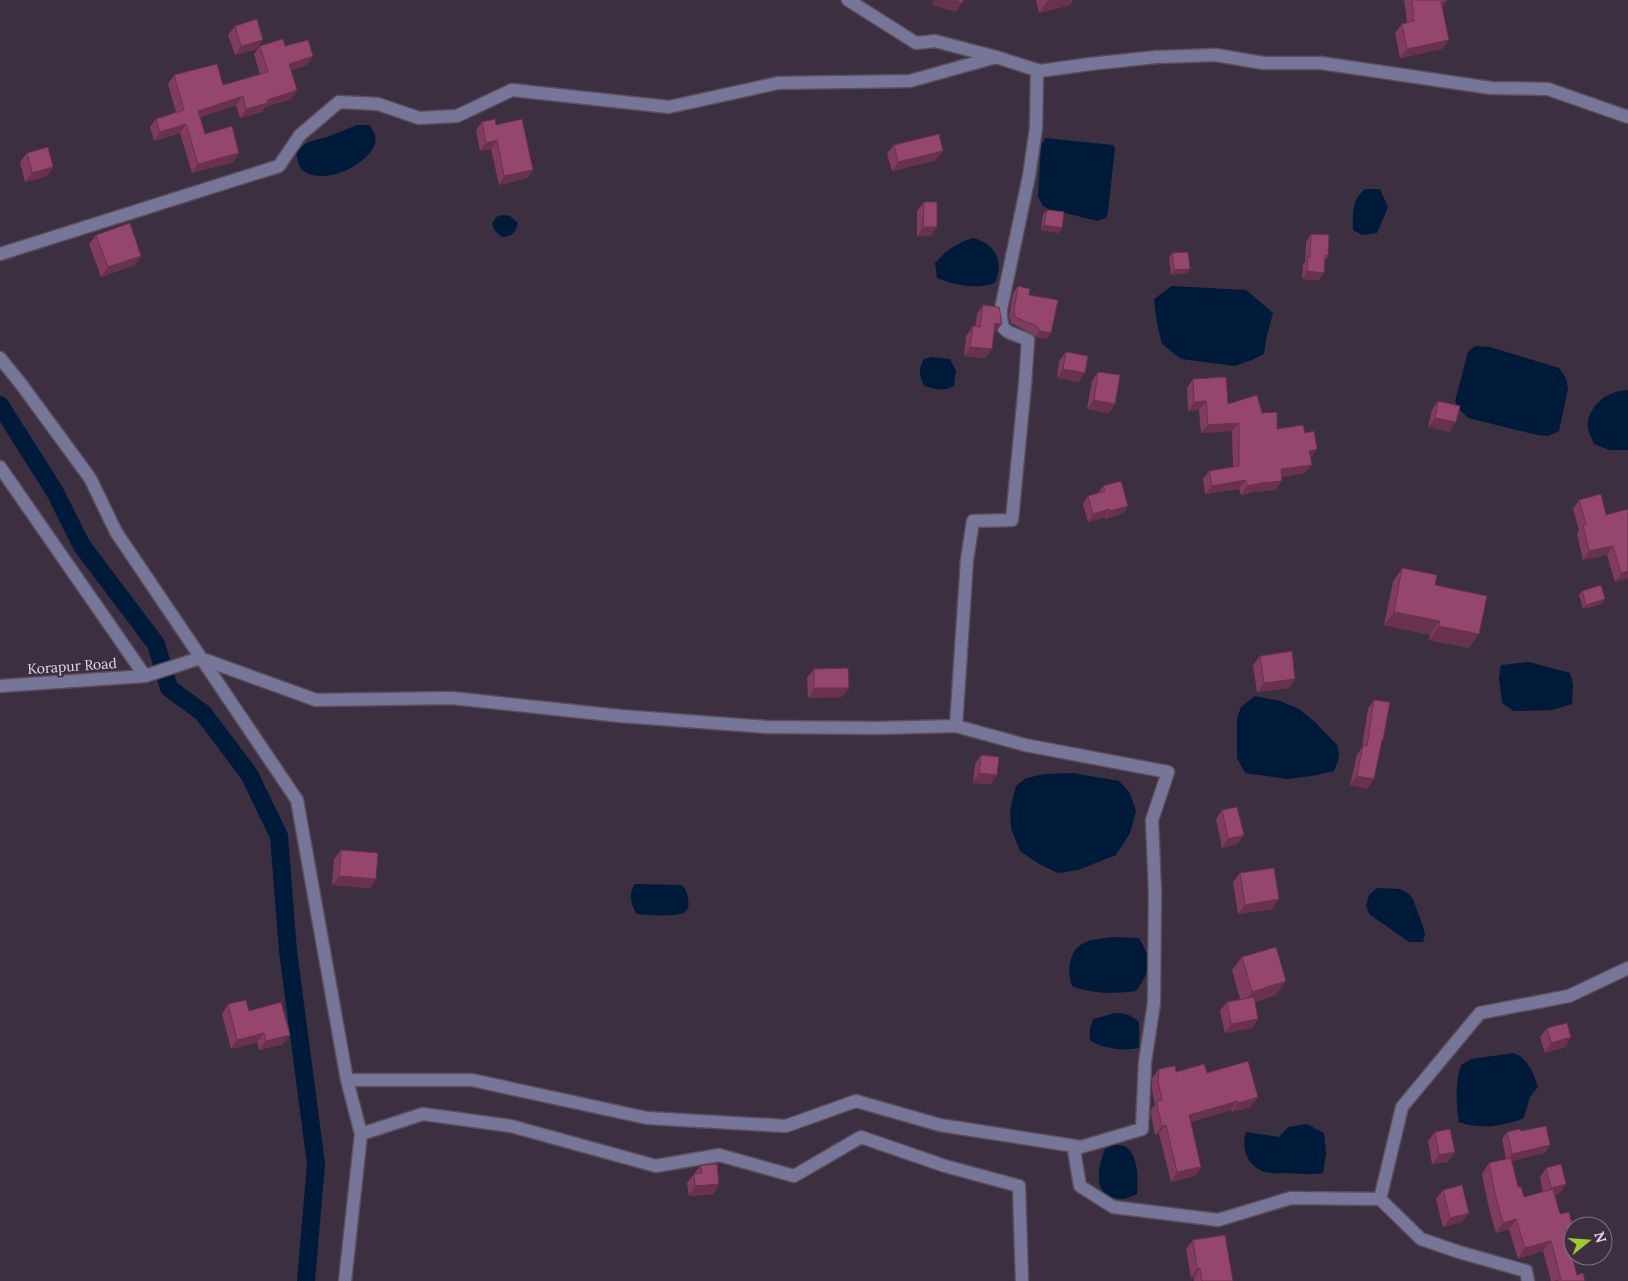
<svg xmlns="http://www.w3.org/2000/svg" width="1628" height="1281" viewBox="0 0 1628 1281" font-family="Lora,serif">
<rect width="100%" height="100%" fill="#3c2f40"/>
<!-- water -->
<path fill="#001b39" d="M357,125H369C373,130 377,136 375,143C369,165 325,185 305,172C298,168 297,159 296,151L308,142L327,137Z
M1045,138L1113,145L1115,148L1108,212L1106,218L1098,221L1048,209L1043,206L1038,197L1041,146Z
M1365,189H1380L1388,207L1377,233L1362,235L1353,230C1353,213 1351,201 1365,189Z
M503,215L510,216L518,223C516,233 512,236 502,237L495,231L492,224L496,217Z
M973,238C996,244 1004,261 995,283C976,290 955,285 937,278L935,263C948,249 955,244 973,238Z
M1172,286L1246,290L1273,313L1267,335L1264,354L1254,359L1235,366L1181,359L1162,344L1157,324L1154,299Z
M1475,346L1490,347L1559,368L1566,378L1568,389L1559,431L1548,436L1537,435L1468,418L1460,410L1455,401L1468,352Z
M932,357L950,359L956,371L954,386C944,392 935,389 924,386C919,375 918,369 924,359Z
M1628,390V450H1609L1594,444C1592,439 1589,434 1588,429C1586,414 1598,398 1613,393C1617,391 1623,391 1628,390Z
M1529,662L1570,673L1573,684L1572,704L1552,710L1514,711L1502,703L1499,678L1501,665Z
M1255,696L1280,701L1299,709L1315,722L1337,745L1339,753L1338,761L1334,771L1312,776L1287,779L1245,773L1237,758V718L1241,707Z
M1073,773L1119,781L1130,793L1136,811L1130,833L1116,855L1078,870L1058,873L1039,864L1020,851L1011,828L1010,810L1016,786L1026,778L1045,774Z
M635,884L682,885C686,890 688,894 688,900C689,904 689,908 686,911C678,918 648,915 637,914C631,906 628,893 635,884Z
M1377,888L1400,889L1409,894L1413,899L1424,930L1425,935L1423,942H1409L1369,914L1366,906L1369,895Z
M1112,937L1139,938C1152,960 1151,971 1136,991C1115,994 1092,994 1072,986C1069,977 1068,969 1071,959C1077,939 1094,940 1112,937Z
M1115,1013C1125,1013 1132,1015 1139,1022V1048C1125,1051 1101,1049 1090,1040V1029L1093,1019Z
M1513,1053C1528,1057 1534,1074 1538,1087L1530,1097L1524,1118C1505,1126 1479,1130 1459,1122C1456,1103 1455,1084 1461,1065L1471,1059Z
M1307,1124L1324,1133L1326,1153L1323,1173C1310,1175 1300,1174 1287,1173C1282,1173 1276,1174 1271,1173C1250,1171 1240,1151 1246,1132L1279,1137L1288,1127Z
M1113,1145C1116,1145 1121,1145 1124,1146C1139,1153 1138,1179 1137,1194C1128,1198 1125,1200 1115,1198C1091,1194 1099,1164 1105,1149Z"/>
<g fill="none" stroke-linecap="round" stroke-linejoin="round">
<!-- canal -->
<path stroke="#001b39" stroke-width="18" d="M0,405L55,492L82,546L156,644L169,688L203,713L249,774L279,836L288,951L316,1164L306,1281"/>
<defs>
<path id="minor" d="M848,0L916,43L935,41L996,57L1040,71L1090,64L1156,57L1216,55L1263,63H1321L1491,88L1548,89L1628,117
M0,254L279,166L300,135L339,102L378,104L419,118L457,116L512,90L669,107L778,83L910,81L996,57
M0,358L21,384L90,478L116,532L297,800L347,1080L361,1134L345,1281
M0,467L145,676
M0,686L145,676L200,658L316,700L452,698L620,716L766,727L878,728L956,726L1025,745L1168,772L1152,820L1155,892L1154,1003L1145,1062L1142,1129L1081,1147
M956,726L967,560L973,521L1012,520L1025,384L1028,340C1008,330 1000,336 1001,309L1029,176L1036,128L1037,70
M347,1080H472L647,1118L786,1126L856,1101L940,1125L1081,1147L1074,1150L1080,1186L1113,1207L1218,1220L1291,1198L1380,1199L1402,1107L1480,1013L1569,996L1628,968
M361,1134L423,1114L511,1126L656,1166L719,1155L794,1176L861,1137L945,1166L1019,1186L1022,1281
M1380,1199L1421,1239L1459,1252L1526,1271L1528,1281"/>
</defs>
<!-- minor casing -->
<use href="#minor" stroke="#5a4e5e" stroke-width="15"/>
<!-- minor -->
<use href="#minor" stroke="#767798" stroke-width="12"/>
</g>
<!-- wall -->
<path fill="#803c5e" d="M1036,0H1073L1070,5L1039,13Z
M1404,0H1447L1442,8V49L1400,58L1395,33L1402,24L1407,23Z
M235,26L257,49L235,55L228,35Z
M260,46H285L307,65L291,70L297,90L291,99L265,107L262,112L240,118L236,105L200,117L205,134L233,162L192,173L180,133L154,141L150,127L156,119L176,112L168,84L174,75L223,85L260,74L254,54Z
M482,122L496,125L533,170L527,178L499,185L491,149L480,151L476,130Z
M894,145L936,160L892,171L887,154Z
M27,153L53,167L47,176L25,182L20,162Z
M924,202L931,236H917V211Z
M1047,210L1059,233L1041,230L1043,214Z
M1311,234L1328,256L1325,260L1319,280L1302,279L1303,264L1305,262L1306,242Z
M96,235L135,265L101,277L89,244Z
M1172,253L1190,269L1187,273L1171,275L1169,258Z
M1018,286L1029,295L1051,333L1047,339L1035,337L1031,333L1011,323L1009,316L1013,293Z
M983,305L995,333H994L986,358L964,356L966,336L973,326L975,327L977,314Z
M1066,352L1079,382L1057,378L1059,361Z
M1098,372L1109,413L1087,409L1092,381Z
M1193,379L1228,404L1262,413L1277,429L1305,433L1311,458H1310L1305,473L1282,477L1276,490L1254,492L1241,495L1239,489L1205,494L1203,479L1209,471L1233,467L1232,431L1201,433L1199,410L1188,411L1187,388Z
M1438,401L1450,432L1428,427L1432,410Z
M1103,486L1128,506L1123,513L1105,519V517L1088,522L1083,504L1088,496L1098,493Z
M1579,500L1606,515L1628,509V578L1615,582L1607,555L1583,560L1577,534L1579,530L1573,509Z
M1402,568L1435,585L1469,648L1429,640L1430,635L1384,625L1393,582Z
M1582,591L1602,604L1583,609L1579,595Z
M1260,656L1289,688L1257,692L1253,665Z
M814,669L842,697L808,698L807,678Z
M1374,700L1383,740L1381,744L1367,789L1350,785L1357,755L1362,747L1368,709Z
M981,755L991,784L973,783L975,764Z
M1222,810L1244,835L1237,844L1222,848L1216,819Z
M341,850L376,879L370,888L332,885L334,859Z
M1240,873L1279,899L1272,909L1238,914L1233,882Z
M1242,957L1276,995L1255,1002L1258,1019L1252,1028L1225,1033L1220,1011L1227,1002L1240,999L1232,970Z
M228,1004L249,1011L283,1044L259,1050L257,1042L231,1049L222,1014Z
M1547,1028L1571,1037L1565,1047L1545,1053L1540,1037Z
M1159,1069L1176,1072L1207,1073L1251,1107L1232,1112L1231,1110L1191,1122L1201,1167L1195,1176L1171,1182L1159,1134L1155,1135L1151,1114V1110L1155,1105L1152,1090V1078Z
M1521,1131L1550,1145L1545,1153L1512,1161L1518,1187L1524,1197L1543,1192L1540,1177L1546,1168L1566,1184L1560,1193L1555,1195L1560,1214L1573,1229L1567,1237L1577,1275L1585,1281H1551L1543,1251L1518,1259L1509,1229L1496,1233L1488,1204L1482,1174L1489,1163L1506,1159L1502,1139L1507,1132Z
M1435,1132L1448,1162L1432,1164L1428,1141Z
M701,1165L719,1184L713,1194L689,1196L687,1183Z
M1443,1190L1462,1222L1443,1227L1436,1199Z
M1193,1240L1233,1281H1194V1278H1191L1186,1249Z"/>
<!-- shaded-wall -->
<path fill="#68314c" d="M934,0H953L962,3L956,12L931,5Z
M1048,0H1073L1070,5L1039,13Z
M1447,1L1440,10L1441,2Z
M263,40L257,49L235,55L241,46Z
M1449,40L1442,49L1400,58L1407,49Z
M313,56L307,65L282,72L289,64Z
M297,90L291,99L265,107L262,112L240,118L246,109L267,100Z
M243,96L236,105L192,119L198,111Z
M186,124L180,133L154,141L160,132Z
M497,140L491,149L480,151L486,143Z
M943,151L936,160L892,171L898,162Z
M239,153L233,162L192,173L198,164Z
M53,167L47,176L25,182L32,173Z
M533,170L527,178L499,185L504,176Z
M1044,225L1062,228L1059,233L1041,230Z
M923,227H937L931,236H917Z
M141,256L135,265L101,277L108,267Z
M1190,269L1187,273L1171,275L1174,270Z
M1307,271L1324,273L1319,280L1302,279Z
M995,323L1002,324L995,333L989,332Z
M1040,331L1051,333L1047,339L1035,337Z
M970,347L992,349L986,358L964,356Z
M1063,369L1085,373L1079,382L1057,378Z
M1094,400L1115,404L1109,413L1087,409Z
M1206,401L1199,410L1188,411L1194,402Z
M1435,418L1456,422L1450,432L1428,427Z
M1239,423L1232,431L1201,433L1208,425Z
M1317,449L1311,458L1303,459L1309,451Z
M1312,465L1305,473L1275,478L1281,469Z
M1246,480L1239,489L1205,494L1212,486Z
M1282,481L1276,490L1254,492L1241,495L1247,486L1260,483Z
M1128,506L1123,513L1105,519L1110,511Z
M1110,509L1105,517L1088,522L1093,514Z
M1613,546L1607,555L1583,560L1589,551Z
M1628,571V578L1615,582L1621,573Z
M1605,599L1602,604L1583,609L1586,605Z
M1394,612L1440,621L1430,635L1384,625Z
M1439,626L1479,634L1469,648L1429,640Z
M1295,679L1289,688L1257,692L1264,683Z
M814,688H849L842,697L808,698Z
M979,773L997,775L991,784L973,783Z
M1357,776L1374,779L1367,789L1350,785Z
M1244,835L1237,844L1222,848L1228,839Z
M339,876L376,879L370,888L332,885Z
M1279,899L1272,909L1238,914L1245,905Z
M1286,981L1276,995L1242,1005L1252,992Z
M1258,1019L1252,1028L1225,1033L1231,1024Z
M264,1033L257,1042L231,1049L237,1040Z
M290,1035L283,1044L259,1050L266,1041Z
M1571,1037L1565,1047L1545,1053L1551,1043Z
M1258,1097L1251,1107L1232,1112L1238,1103Z
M1238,1101L1231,1110L1183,1124L1189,1115Z
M1166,1125L1159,1134L1155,1135L1162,1126Z
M1550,1145L1545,1153L1507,1162L1512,1154Z
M1455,1152L1448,1162L1432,1164L1439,1155Z
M1201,1167L1195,1176L1171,1182L1177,1172Z
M719,1184L713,1194L689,1196L695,1186Z
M1566,1184L1560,1193L1545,1197L1551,1188Z
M1469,1213L1462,1222L1443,1227L1450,1218Z
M1516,1219L1509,1229L1496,1233L1503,1223Z
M1573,1229L1565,1239V1230Z
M1551,1241L1543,1251L1518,1259L1525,1248Z
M1200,1268L1194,1278H1191L1197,1269Z"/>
<!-- building -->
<path fill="#95466d" stroke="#68314c" d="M953,0H963L962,3Z
M1412,0H1447V1L1441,2L1449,40L1407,49L1402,24L1414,21Z
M257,19L263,40L241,46L235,26Z
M283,39L285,46L308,40L313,56L289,64L297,90L267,100L268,103L246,109L243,96L198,111L205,134L232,126L239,153L198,164L186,124L160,132L156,119L184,110L174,75L217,64L223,85L268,72L260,46Z
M495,119L496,125L522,119L533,170L504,176L497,140L486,143L482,122Z
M939,134L943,151L898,162L894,145Z
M48,147L53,167L32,173L27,153Z
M924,202H937V227H923Z
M1047,210L1064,212L1062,228L1044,225Z
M130,223L141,256L108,267L96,235Z
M1311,234L1329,235L1328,256L1325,255L1324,273L1307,271L1308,257H1310Z
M1188,252L1190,269L1174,270L1172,253Z
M1018,286L1030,289L1029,295L1058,300L1051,333L1040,331L1036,326L1015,317L1014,310Z
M983,305L999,307L1002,324L995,323L992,349L970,347L973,326L980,327Z
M1066,352L1088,356L1085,373L1063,369Z
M1098,372L1120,375L1115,404L1094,400Z
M1226,377L1228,404L1257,395L1262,413L1277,412V429L1303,425L1305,433L1314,431L1317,449L1309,451L1312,465L1281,469L1282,481L1260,483L1247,486L1246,480L1212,486L1209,471L1239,466V423L1208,425L1206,401L1194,402L1193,379Z
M1438,401L1460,406L1456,422L1435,418Z
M1121,481L1128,506L1110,511V509L1093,514L1088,496L1105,491L1103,486Z
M1601,494L1606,515L1628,509V571L1621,573L1613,546L1589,551L1583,525L1586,524L1579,500Z
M1402,568L1437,575L1435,585L1487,596L1479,634L1439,626L1440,621L1394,612Z
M1601,585L1605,599L1586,605L1582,591Z
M1292,651L1295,679L1264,683L1260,656Z
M848,668L849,688H814V669Z
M1374,700L1390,702L1383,740H1382L1374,779L1357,776L1363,745L1367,746Z
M981,755L999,757L997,775L979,773Z
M1237,807L1244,835L1228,839L1222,810Z
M341,850L378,853L376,879L339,876Z
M1274,868L1279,899L1245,905L1240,873Z
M1276,947L1286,981L1252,992L1242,957Z
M1254,997L1258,1019L1231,1024L1227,1002Z
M246,1000L249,1011L281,1002L290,1035L266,1041L264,1033L237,1040L228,1004Z
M1567,1023L1571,1037L1551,1043L1547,1028Z
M1248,1061L1258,1097L1238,1103V1101L1189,1115L1201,1167L1177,1172L1166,1125L1162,1126L1157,1105V1101L1162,1100L1158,1081L1159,1069L1175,1066L1176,1072L1204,1064L1207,1073Z
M1546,1126L1550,1145L1512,1154L1507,1132L1520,1129L1521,1131Z
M1450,1129L1455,1152L1439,1155L1435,1132Z
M1511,1158L1518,1187H1521L1524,1197L1553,1189L1560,1214L1569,1212L1573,1229L1565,1230L1577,1275L1583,1273L1585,1281H1555L1561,1279L1551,1241L1525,1248L1516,1219L1503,1223L1495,1194L1489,1163Z
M717,1164L719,1184L695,1186L694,1174L702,1173L701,1165Z
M1561,1164L1566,1184L1551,1188L1546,1168Z
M1462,1185L1469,1213L1450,1218L1443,1190Z
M1225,1235L1233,1281H1202L1200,1268L1197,1269L1193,1240Z"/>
<g text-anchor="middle" stroke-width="4" stroke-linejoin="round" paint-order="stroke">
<!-- street labels -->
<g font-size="14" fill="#e1d9e4" stroke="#3c2f40">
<text transform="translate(72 666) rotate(-4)" y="5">Korapur Road</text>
</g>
</g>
<!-- north arrow -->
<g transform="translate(1588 1241) rotate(73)"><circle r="24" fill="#3c2f40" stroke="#7e7382"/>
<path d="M0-4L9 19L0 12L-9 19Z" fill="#9dca30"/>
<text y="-8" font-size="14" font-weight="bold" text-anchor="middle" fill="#e1d9e4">N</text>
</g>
</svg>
